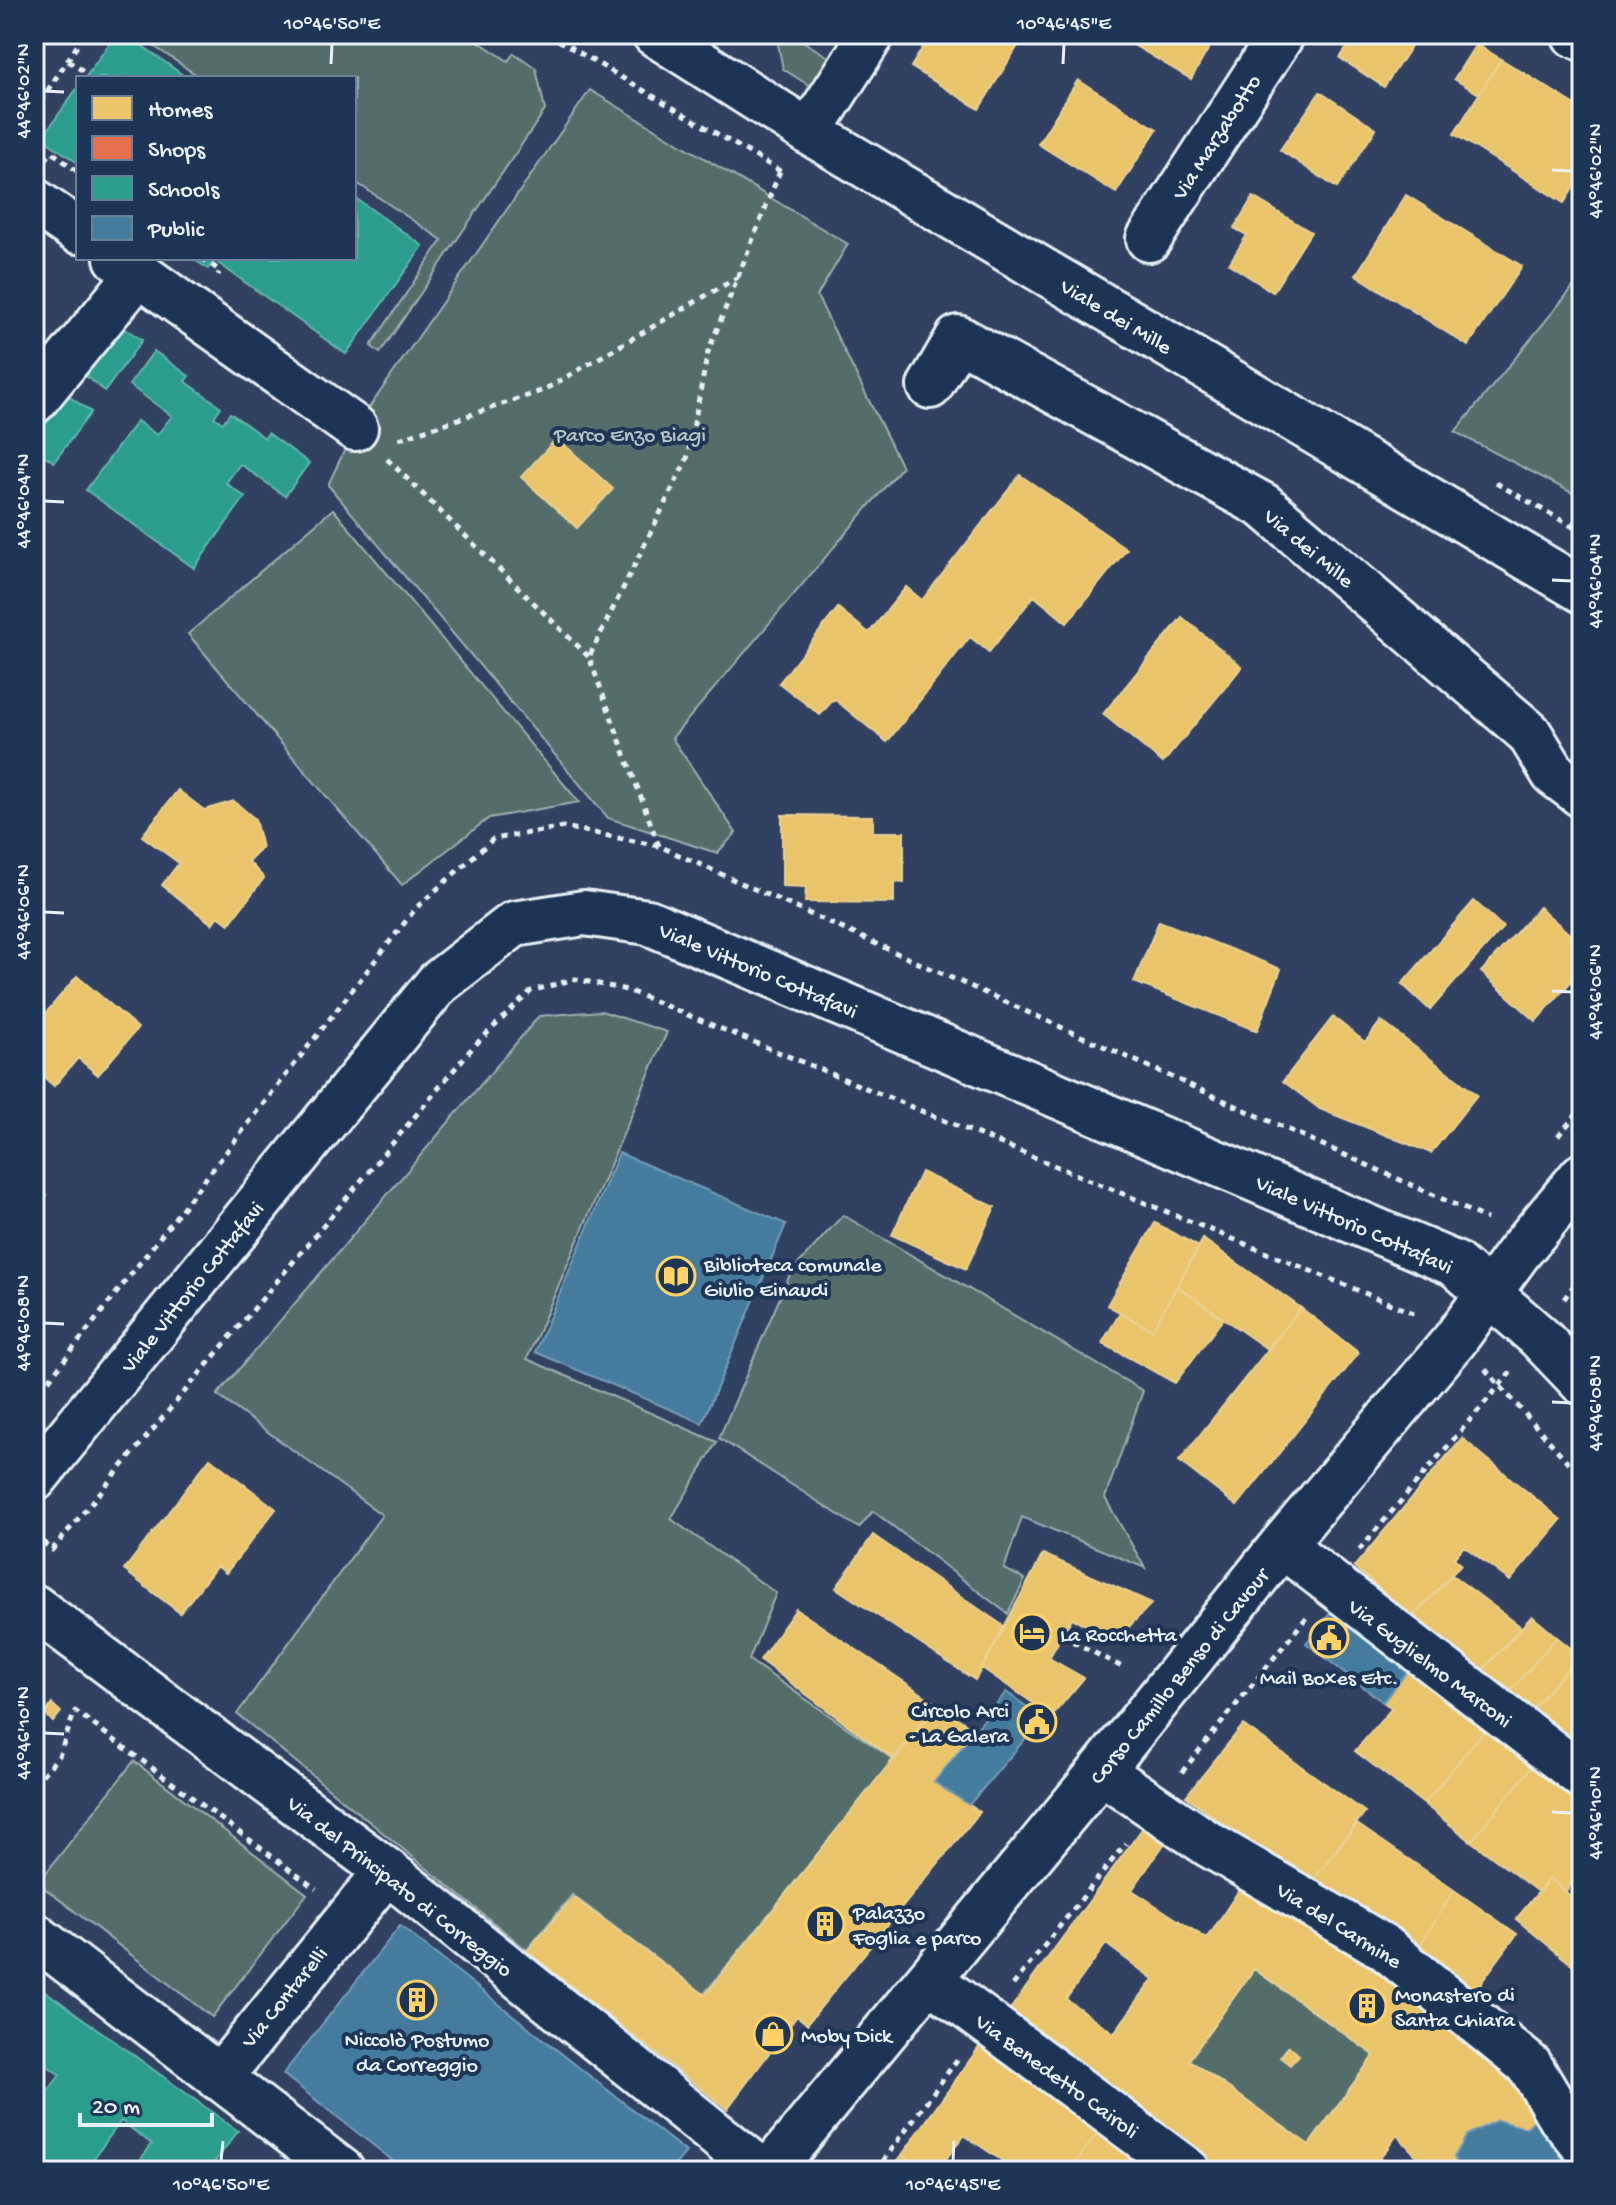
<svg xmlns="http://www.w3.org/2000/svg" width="1616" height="2205" viewBox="0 0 1616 2205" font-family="'Gochi Hand',sans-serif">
<rect width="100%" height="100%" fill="#314161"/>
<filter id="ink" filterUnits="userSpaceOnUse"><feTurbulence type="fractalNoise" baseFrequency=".0125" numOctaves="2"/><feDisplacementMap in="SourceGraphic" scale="16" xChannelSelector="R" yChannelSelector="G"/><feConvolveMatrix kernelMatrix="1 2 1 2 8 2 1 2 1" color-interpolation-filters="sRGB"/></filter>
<g filter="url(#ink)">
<!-- green -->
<path fill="#536d6a" stroke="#9eafb1" stroke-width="2" d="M136,34H467L508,61L514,53L536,68L545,110L380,353L371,346L442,240L354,181V78H201Z
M776,34H791L840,64L821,93L783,69Z
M590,90L848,244L817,296L902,467L672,738L736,833L717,853L608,818L328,485L355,428Z
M1582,276V498L1455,432Z
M333,509L579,802L489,818L402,885L188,634Z
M601,1011L667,1032L527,1359L717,1442L671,1519L776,1593L749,1660L894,1760L704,1994L572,1895L527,1950L237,1714L382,1515L217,1395L539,1016Z
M843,1215L1143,1391L1105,1498L1145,1568L1022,1517L1004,1569L1025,1579L1008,1614L873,1511L859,1528L719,1438L791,1272Z
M134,1761L307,1894L212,2017L38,1883Z
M1254,1969L1374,2055L1309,2145L1189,2060Z"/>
<!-- homes -->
<path fill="#e9c46a" stroke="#e9d295" stroke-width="2" fill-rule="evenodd" d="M931,34H1013L1022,39L979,109L911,67Z
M1115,34H1217L1191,79Z
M1356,34H1419L1384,87L1340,58Z
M1476,44L1501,59L1479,94L1454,79Z
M1501,59L1582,109V174L1564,203L1454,134Z
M1078,80L1157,129L1116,193L1038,144Z
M1320,92L1376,129L1337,188L1280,150Z
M1406,195L1522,266L1468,346L1356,275Z
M1253,197L1311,232L1273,292L1229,264L1247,235L1234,228Z
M557,438L613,489L577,528L521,477Z
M1020,475L1127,549L1067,623L1034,596L989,652L970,637L887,742L834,699L820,715L779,683L838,608L869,633L906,587L922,600Z
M1182,617L1242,667L1163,763L1103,714Z
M178,790L204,810L234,801L255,819L262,848L248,861L264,878L229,924L218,916L212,924L162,885L179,863L142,836Z
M782,815L873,816V832H904V883L894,882V903L805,902L806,887L782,886Z
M1474,901L1503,927L1430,1010L1402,984Z
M1539,907L1582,945V969L1536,1021L1481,972Z
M1159,921L1281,969L1257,1031L1134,982Z
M77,976L138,1028L98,1075L78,1058L54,1086L34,1069V1027Z
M1333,1017L1365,1042L1381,1021L1477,1095L1431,1153L1320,1109L1283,1081Z
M921,1172L995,1207L966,1269L892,1235Z
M1155,1223L1199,1247L1152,1330L1107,1305Z
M1203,1239L1301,1308L1267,1349L1177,1286Z
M1177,1286L1223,1319L1175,1383L1102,1343L1120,1313L1152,1330Z
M1301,1308L1359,1353L1237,1506L1179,1461Z
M1462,1438L1561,1520L1510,1581L1464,1546L1454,1558L1461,1564L1413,1617L1354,1567Z
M210,1458L276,1509L226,1573L217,1566L180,1613L124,1570Z
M873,1535L1005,1627L975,1680L836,1588Z
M1043,1554L1152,1603L1116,1640L1072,1618L1049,1658L1084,1678L1052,1716L982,1668Z
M1452,1575L1521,1627L1481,1672L1413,1617Z
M796,1609L937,1704L895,1760L760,1660Z
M1532,1616L1557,1637L1508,1694L1481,1672Z
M1557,1637L1579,1655L1530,1712L1508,1694Z
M1579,1655L1582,1658V1723L1566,1742L1530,1712Z
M1412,1666L1488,1726L1424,1804L1355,1751L1392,1708L1383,1702Z
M52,1704L61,1712L53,1722L45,1714Z
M937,1704L975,1730L934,1782L980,1812L807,2024L797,2016L727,2109L527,1951L573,1897L705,1995Z
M1582,1723V1755L1566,1742Z
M1243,1725L1365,1812L1308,1887L1186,1796Z
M1488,1726L1535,1763L1471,1841L1424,1804Z
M1535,1763L1582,1800V1872L1565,1892L1550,1878L1538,1892L1471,1841Z
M1357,1824L1454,1890L1418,1949L1308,1887Z
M1142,1829L1167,1840L1132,1890L1207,1939L1241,1887L1441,2013L1541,2113L1526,2128L1497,2120L1467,2135L1454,2157L1460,2171H1416L1424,2164L1397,2135L1371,2171H1213L1006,2015ZM1106,1944L1153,1979L1114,2033L1066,1999ZM1254,1969L1374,2055L1309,2145L1189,2060Z
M1550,1878L1582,1906V1973L1516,1919Z
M1454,1890L1517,1934L1472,1995L1418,1949Z
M980,2046L1099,2131L1070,2171H997L1004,2162L964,2135L937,2171H926L902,2155Z
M1289,2046L1299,2055L1290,2065L1280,2057Z
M1099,2131L1153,2171H1070Z
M902,2155L926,2171H890Z"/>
<!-- shops -->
<path fill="#e76f51" stroke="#e79683" stroke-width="2" d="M34,1185L47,1196L34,1213Z"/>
<!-- schools -->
<path fill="#2a9d8f" stroke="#63b6ae" stroke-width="2" d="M116,34H126L187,78H85Z
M78,87V163L42,138Z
M354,197L423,246L346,354L211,258H354Z
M192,258H211L214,261L208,269Z
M118,324L142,340L105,391L82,373Z
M154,351L189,376L185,381L221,407L214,417L223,423L230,413L265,438L268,433L309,463L285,496L240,464L226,483L245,497L194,568L86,490L137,421L157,435L172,416L129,385Z
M67,395L91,412L54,462L34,448V441Z
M34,1983L238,2131L208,2171H132L152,2144L121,2121L91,2162L103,2171H34V2110L60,2075L34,2056Z"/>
<!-- public -->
<path fill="#457b9d" stroke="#769eb8" stroke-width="2" d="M619,1153L786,1224L702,1423L535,1352Z
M1336,1606L1412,1666L1383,1702L1306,1643Z
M1006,1692L1043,1718L969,1805L934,1782Z
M400,1926L686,2152L670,2171H406L283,2074Z
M1541,2113L1576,2152L1557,2165L1559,2171H1460L1454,2157L1467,2135L1497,2120L1526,2128Z"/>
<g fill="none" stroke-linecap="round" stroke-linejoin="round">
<defs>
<path id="street" d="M1574,34L1582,38
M809,132L872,34
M34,201L78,231
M1149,239L1282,34
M117,258L355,428
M930,386L958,338L1264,506L1529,733L1554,774L1582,795
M34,401L139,273
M1282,1545L1582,1776
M34,1607L387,1871L762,2171
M1101,1771L1210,1845L1384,1947L1530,2066L1559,2115L1582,2143
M34,1935L342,2171
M929,1979L1188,2171
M219,2078L387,1871
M770,2171L1101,1771L1282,1545L1454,1341L1518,1253L1582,1176"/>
<path id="secondary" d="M655,34L809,132L1582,590
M34,1479L438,983L514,924L584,913L648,922L1455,1264L1539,1337L1582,1382"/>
</defs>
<!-- street casing -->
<use href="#street" stroke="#e8f1f8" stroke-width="50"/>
<!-- secondary casing -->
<use href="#secondary" stroke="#e8f1f8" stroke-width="50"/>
<!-- path -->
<path stroke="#e8f1f8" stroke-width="5" stroke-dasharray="6 6" stroke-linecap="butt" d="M548,34L785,174
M68,61L88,74
M34,111L85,34
M45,160L52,152L78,172
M202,258L220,271L218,275
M399,439L544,390L738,277
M387,459L589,657
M1496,483L1582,532
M1572,526L1582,509
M659,846L589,657L687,459L708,352L780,171
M1558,1136L1582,1108
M1564,1299L1582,1274
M1485,1369L1582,1478
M34,1399L416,908L493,839L564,827L659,846L1487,1219
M34,1534L52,1550L473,1047L531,991L575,979L627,990L1418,1315
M1359,1550L1511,1372
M1062,1636L1126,1669
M1182,1772L1306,1618
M34,1784L59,1756L75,1711L316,1889
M1013,1985L1126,1843
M387,2162L398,2171
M876,2171L959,2057"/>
<!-- street -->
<use href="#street" stroke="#1d3557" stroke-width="44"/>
<!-- secondary -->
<use href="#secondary" stroke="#1d3557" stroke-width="44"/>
</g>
</g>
<!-- ticks -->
<path fill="none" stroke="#e8f1f8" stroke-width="3" d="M331,64L332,44M1063,64L1064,44M44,91L64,92M1552,170L1572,171M44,501L64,502M1552,580L1572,581M44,912L64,913M1552,991L1572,992M44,1323L64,1324M1552,1402L1572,1403M44,1733L64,1734M1552,1812L1572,1813M221,2161L223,2141M953,2161L954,2141"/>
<!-- icons -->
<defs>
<symbol id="library-ring" viewBox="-11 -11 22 22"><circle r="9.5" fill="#1d3557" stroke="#ffd166" stroke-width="1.5"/><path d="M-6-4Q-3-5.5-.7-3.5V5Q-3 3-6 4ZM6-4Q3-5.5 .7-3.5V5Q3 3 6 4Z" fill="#ffd166"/></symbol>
<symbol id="hotel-ring" viewBox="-11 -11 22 22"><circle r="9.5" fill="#1d3557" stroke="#ffd166" stroke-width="1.5"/><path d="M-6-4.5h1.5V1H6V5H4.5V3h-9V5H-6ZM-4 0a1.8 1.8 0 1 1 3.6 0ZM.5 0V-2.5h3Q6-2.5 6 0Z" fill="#ffd166"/></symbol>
<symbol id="civic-ring" viewBox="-11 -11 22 22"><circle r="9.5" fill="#1d3557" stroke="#ffd166" stroke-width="1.5"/><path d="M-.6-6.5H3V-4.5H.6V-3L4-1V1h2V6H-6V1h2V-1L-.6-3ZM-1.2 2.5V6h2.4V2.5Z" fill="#ffd166"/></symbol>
<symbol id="building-ring" viewBox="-11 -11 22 22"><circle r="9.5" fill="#1d3557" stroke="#ffd166" stroke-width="1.5"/><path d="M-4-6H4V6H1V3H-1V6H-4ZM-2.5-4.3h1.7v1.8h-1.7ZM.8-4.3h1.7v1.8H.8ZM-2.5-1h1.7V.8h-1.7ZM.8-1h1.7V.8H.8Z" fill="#ffd166"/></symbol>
<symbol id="shop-ring" viewBox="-11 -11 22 22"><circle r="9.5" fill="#1d3557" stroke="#ffd166" stroke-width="1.5"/><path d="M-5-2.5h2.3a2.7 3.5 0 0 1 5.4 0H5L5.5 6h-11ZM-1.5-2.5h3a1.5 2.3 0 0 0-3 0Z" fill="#ffd166"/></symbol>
</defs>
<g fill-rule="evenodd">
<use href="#library-ring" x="654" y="1254" width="44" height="44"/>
<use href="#hotel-ring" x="1010" y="1611" width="44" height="44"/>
<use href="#civic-ring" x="1307" y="1616" width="44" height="44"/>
<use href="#civic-ring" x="1015" y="1700" width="44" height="44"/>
<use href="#building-ring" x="803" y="1902" width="44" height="44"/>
<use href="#building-ring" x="395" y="1978" width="44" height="44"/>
<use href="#building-ring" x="1345" y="1984" width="44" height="44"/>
<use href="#shop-ring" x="751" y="2012" width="44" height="44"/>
</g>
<g text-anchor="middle" stroke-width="8" stroke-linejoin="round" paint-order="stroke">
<!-- street labels -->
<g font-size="22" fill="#e8f1f8" stroke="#1d3557">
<text transform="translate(1215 136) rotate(-57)" y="8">Via Marzabotto</text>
<text transform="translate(1117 315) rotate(31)" y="8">Viale dei Mille</text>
<text transform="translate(1310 547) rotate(40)" y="8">Via dei Mille</text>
<text transform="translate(759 969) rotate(23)" y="8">Viale Vittorio Cottafavi</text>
<text transform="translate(1355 1223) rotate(24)" y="8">Viale Vittorio Cottafavi</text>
<text transform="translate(191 1286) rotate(-51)" y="8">Viale Vittorio Cottafavi</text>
<text transform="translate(1431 1662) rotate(37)" y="8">Via Guglielmo Marconi</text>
<text transform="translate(1178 1675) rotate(-51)" y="8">Corso Camillo Benso di Cavour</text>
<text transform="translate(401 1885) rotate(38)" y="8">Via del Principato di Correggio</text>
<text transform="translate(1340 1924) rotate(32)" y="8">Via del Carmine</text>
<text transform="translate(283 1996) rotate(-51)" y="8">Via Contarelli</text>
<text transform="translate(1058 2075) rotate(36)" y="8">Via Benedetto Cairoli</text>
</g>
<!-- park labels -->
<g font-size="22" fill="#b4c3c6" stroke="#1d3557">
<text x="630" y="441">Parco Enzo Biagi</text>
</g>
<!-- poi labels -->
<g font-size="22" fill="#e8f1f8" stroke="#1d3557" text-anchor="start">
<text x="704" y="1271">Biblioteca comunale<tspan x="704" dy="25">Giulio Einaudi</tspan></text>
<text x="1060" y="1641">La Rocchetta</text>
<text x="1329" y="1684" text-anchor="middle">Mail Boxes Etc.</text>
<text x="1009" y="1717" text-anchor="end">Circolo Arci<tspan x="1009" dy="25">- La Galera</tspan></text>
<text x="853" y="1919">Palazzo<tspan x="853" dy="25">Foglia e parco</tspan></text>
<text x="1395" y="2001">Monastero di<tspan x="1395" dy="25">Santa Chiara</tspan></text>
<text x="801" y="2042">Moby Dick</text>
<text x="417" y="2046" text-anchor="middle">Niccolò Postumo<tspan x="417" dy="25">da Correggio</tspan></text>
</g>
</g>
<!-- margin -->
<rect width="1616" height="2205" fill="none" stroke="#1d3557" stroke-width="88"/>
<!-- legend -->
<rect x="76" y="76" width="280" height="184" fill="#1d3557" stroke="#6e8097" stroke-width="2"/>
<rect x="92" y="96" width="40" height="24" fill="#e9c46a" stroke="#6e8097" stroke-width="2"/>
<text x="148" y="116" font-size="24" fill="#e8f1f8">Homes</text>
<rect x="92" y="136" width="40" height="24" fill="#e76f51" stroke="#6e8097" stroke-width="2"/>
<text x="148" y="156" font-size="24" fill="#e8f1f8">Shops</text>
<rect x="92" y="176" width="40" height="24" fill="#2a9d8f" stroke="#6e8097" stroke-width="2"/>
<text x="148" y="196" font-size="24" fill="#e8f1f8">Schools</text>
<rect x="92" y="216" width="40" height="24" fill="#457b9d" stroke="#6e8097" stroke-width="2"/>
<text x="148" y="236" font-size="24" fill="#e8f1f8">Public</text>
<!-- scale -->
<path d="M80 2113v12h132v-12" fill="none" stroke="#e8f1f8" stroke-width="4"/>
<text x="92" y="2113" font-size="24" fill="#e8f1f8" stroke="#1d3557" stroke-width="6" paint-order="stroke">20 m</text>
<rect x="44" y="44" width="1528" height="2117" fill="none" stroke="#e8f1f8" stroke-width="3"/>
<g font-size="20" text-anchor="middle" fill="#e8f1f8">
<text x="332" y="29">10°46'50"E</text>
<text x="1064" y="29">10°46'45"E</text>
<text transform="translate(22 91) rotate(-90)" y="7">44°46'02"N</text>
<text transform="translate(1594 171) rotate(-90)" y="7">44°46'02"N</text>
<text transform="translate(22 501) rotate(-90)" y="7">44°46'04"N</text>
<text transform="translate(1594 581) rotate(-90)" y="7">44°46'04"N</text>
<text transform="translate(22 912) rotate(-90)" y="7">44°46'06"N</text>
<text transform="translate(1594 992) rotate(-90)" y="7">44°46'06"N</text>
<text transform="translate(22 1323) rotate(-90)" y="7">44°46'08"N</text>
<text transform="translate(1594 1403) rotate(-90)" y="7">44°46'08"N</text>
<text transform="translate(22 1733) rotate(-90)" y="7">44°46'10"N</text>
<text transform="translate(1594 1813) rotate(-90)" y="7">44°46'10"N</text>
<text x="221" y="2190">10°46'50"E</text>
<text x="953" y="2190">10°46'45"E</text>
</g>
</svg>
